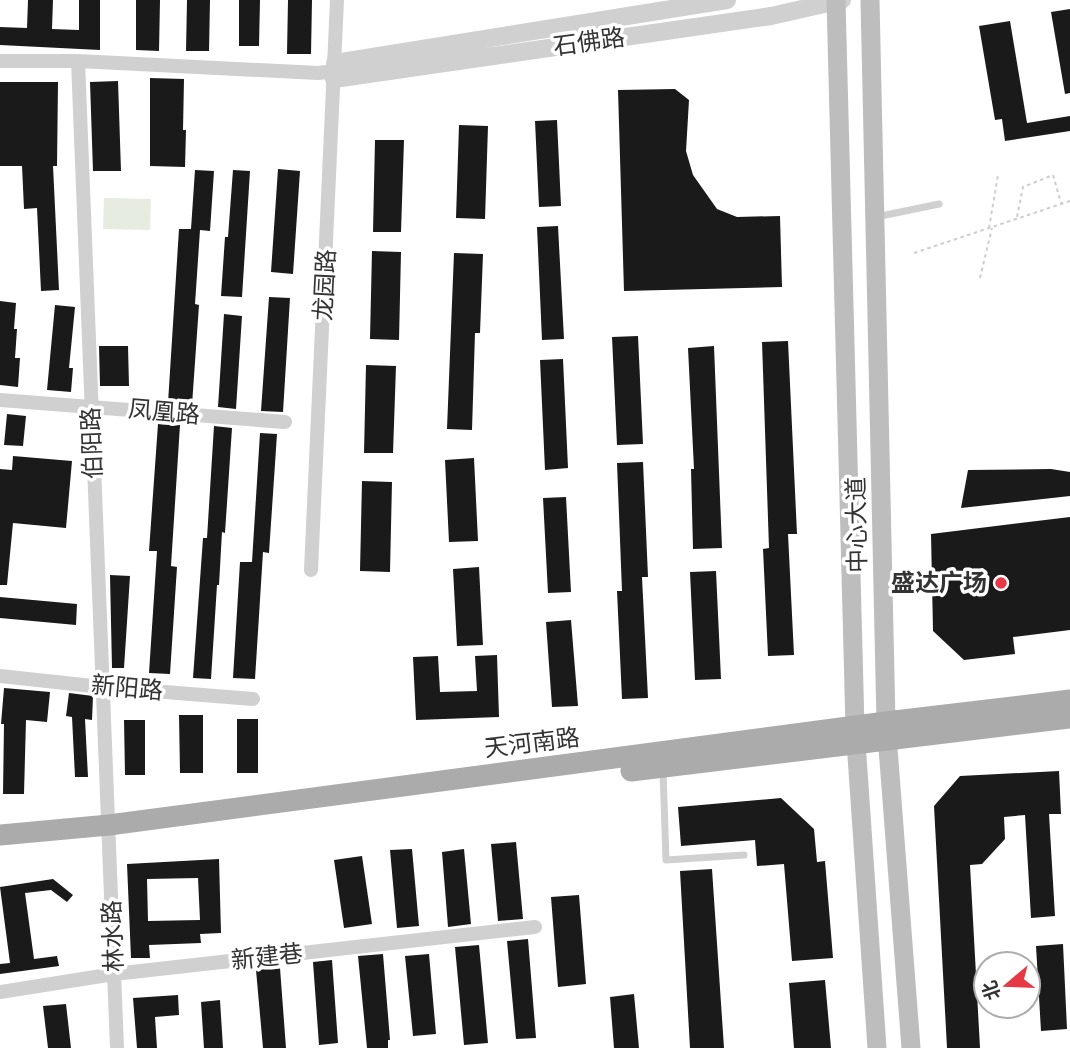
<svg xmlns="http://www.w3.org/2000/svg" width="1070" height="1048" viewBox="0 0 1070 1048" font-family="Arial,'Noto Sans SC',sans-serif">
<rect width="100%" height="100%" fill="#fff"/>
<!-- pitch -->
<path fill="#e6ecdf" d="M104,198L151,199L150,230L103,229Z"/>
<!-- building -->
<path fill="#1a1a1a" fill-rule="evenodd" d="M28,0H53L52,29L79,30V0H100V50L0,45V27L27,28Z
M136,0H160L159,51L136,50Z
M187,0H210L209,51H186Z
M239,0H260L259,46H239Z
M288,0H312L311,54H287Z
M1070,9V93L1065,94L1051,12Z
M1010,21L1027,123L1070,116V131L1005,141L1002,119L995,120L979,26Z
M150,78L184,79L183,130H186L185,167L150,166Z
M118,81L121,171H93L90,82Z
M0,82H58L57,166H53L59,290L41,291L37,208L24,209L22,166H0Z
M675,89L689,100L686,151L693,175L717,209L737,217L780,216L782,287L624,291L618,90Z
M557,120L561,206L539,207L535,121Z
M459,125L488,126L485,219L456,218Z
M375,140H404L401,232H373Z
M278,169L300,171L293,274L271,272Z
M195,170L214,171L210,231L200,230L195,304L199,305L192,405L168,403L179,229H191Z
M233,170L250,171L242,297L221,296L225,237H228Z
M558,226L564,339L542,340L537,227Z
M372,251L401,252L399,340L370,339Z
M454,253L483,254L480,333H475L472,430L447,429Z
M269,297L290,298L283,412L261,411Z
M0,301L16,303L14,329H17L15,358H20L18,387L0,385Z
M55,305L75,307L69,368H73L71,392L47,390Z
M224,314L242,316L236,409L218,407Z
M638,336L643,444L617,445L612,337Z
M788,341L797,534H788L794,655L768,656L763,549L769,548L762,342Z
M99,346H128L129,386H100Z
M714,346L722,548L693,549L691,469H694L688,348Z
M563,359L568,468L545,470L540,360Z
M366,365L396,366L393,453H364Z
M7,414L26,416L23,446L4,445Z
M158,424L180,425L171,566L177,567L170,674L149,673L157,551H149Z
M214,426L232,428L225,533L222,532L219,585H217L211,679L193,678L203,538H207Z
M260,433L277,434L269,553L263,552L255,679L233,678L240,562H252Z
M13,456L72,461L66,528L13,523L7,585H0V469L12,470Z
M474,458L478,541L449,542L445,460Z
M643,462L648,577H642L648,698L622,699L617,591H622L617,463Z
M1051,469L1070,472V496L961,508L968,470Z
M362,481L392,482L390,572L360,571Z
M566,497L571,592L548,593L543,498Z
M1070,517V630L1013,637L1015,654L964,660L933,631L931,534Z
M479,567L483,645L457,646L453,569Z
M716,571L721,679L695,680L690,572Z
M110,575L130,576L124,668H112Z
M0,597L77,604L76,625L0,618Z
M571,620L578,706L552,707L546,622Z
M497,655L499,717L416,720L413,657L438,656L440,692L477,691L475,656Z
M4,688L50,692L47,722L26,720L24,794H3L4,724H1Z
M69,693L93,696L92,720L85,719L88,777H75L72,717L66,716Z
M179,715H203V773H180Z
M237,719H258V773H237Z
M124,720H145V775H125Z
M1059,771L1061,814H1049L1055,916L1031,918L1025,815L1004,817L1005,839L982,864L970,865L980,1048H947L934,806L960,776Z
M781,798L814,829L817,862L825,861L833,958L792,961L784,864L757,866L755,840L681,846L678,807Z
M516,842L523,919L498,921L491,844Z
M412,849L419,926L397,928L390,850Z
M464,849L471,924L448,927L442,852Z
M362,856L372,924L344,928L334,860Z
M219,859L221,933L200,934L201,943L149,945L150,958H131L127,864ZM198,878L200,920L148,921L147,879Z
M712,869L724,1048H690L680,871Z
M53,879L73,895L67,902L51,890L25,893L34,959L57,956L59,966L0,974V964L10,963L0,887Z
M579,895L586,984L558,987L551,897Z
M528,939L536,1038L516,1039L507,941Z
M1063,944L1067,1029L1041,1031L1036,946Z
M479,945L488,1043L464,1045L455,947Z
M383,954L390,1040H388V1048H367L358,956Z
M429,954L436,1034L413,1036L405,956Z
M332,960L338,1043L319,1045L313,962Z
M280,968L286,1048H263L256,970Z
M825,980L831,1048H794L789,983Z
M634,994L639,1048H614L610,997Z
M178,995L179,1015L155,1017L157,1048H137L133,998Z
M220,1000L223,1048H204L201,1002Z
M66,1004L71,1048H48L43,1006Z"/>
<g fill="none" stroke-linecap="round" stroke-linejoin="round">
<!-- path -->
<path stroke="#cdcdcd" stroke-width="2" stroke-dasharray="3.5 3.5" stroke-linecap="butt" d="M1017,217L1023,187L1053,175L1061,203
M989,228L998,175
M914,253L1070,201
M980,278L992,228"/>
<!-- service -->
<path stroke="#d0d0d0" stroke-width="7" d="M876,217L939,204
M663,771L666,860L744,855"/>
<!-- minor -->
<path stroke="#d0d0d0" stroke-width="14" d="M0,61H78L318,73L335,71
M78,61L117,1048
M0,400L285,422
M311,570L337,0
M0,676L102,687L253,699
M0,992L114,974L535,927"/>
<!-- tertiary -->
<path stroke="#d0d0d0" stroke-width="18" d="M335,63L727,0
M334,79L771,16L842,0"/>
<!-- secondary -->
<path stroke="#bdbdbd" stroke-width="19" d="M836,0L855,727L877,1048
M870,0L886,722L911,1048"/>
<!-- primary -->
<path stroke="#ababab" stroke-width="21" d="M631,771L1070,718
M0,835L109,825L886,722L1070,700"/>
</g>
<!-- markers -->
<circle fill="#e63946" stroke="#fff" stroke-width="2.5" cx="1001" cy="583" r="7"/>
<g text-anchor="middle" stroke-width="7" stroke-linejoin="round" paint-order="stroke">
<!-- street labels -->
<g font-size="24" fill="#333" stroke="#fff">
<text transform="translate(589 42) rotate(-8)" y="8">石佛路</text>
<text transform="translate(325 285) rotate(-87)" y="8">龙园路</text>
<text transform="translate(164 412) rotate(5)" y="8">凤凰路</text>
<text transform="translate(92 443) rotate(-92)" y="8">伯阳路</text>
<text transform="translate(857 525) rotate(-91)" y="8">中心大道</text>
<text transform="translate(127 688) rotate(5)" y="8">新阳路</text>
<text transform="translate(532 743) rotate(-7)" y="8">天河南路</text>
<text transform="translate(113 936) rotate(-92)" y="8">林水路</text>
<text transform="translate(267 957) rotate(-6)" y="8">新建巷</text>
</g>
<!-- poi labels -->
<g font-size="24" font-weight="bold" fill="#333" stroke="#fff" text-anchor="end">
<text x="987" y="591">盛达广场</text>
</g>
</g>
<!-- north arrow -->
<g transform="translate(1007 985) rotate(251)"><circle r="33" fill="#ffffff" stroke="#adadad" stroke-width="2"/>
<path d="M0-5L12 26L0 18L-12 26Z" fill="#e63946"/>
<text y="-10" font-size="19" font-weight="bold" text-anchor="middle" fill="#333333">北</text>
</g>
</svg>
